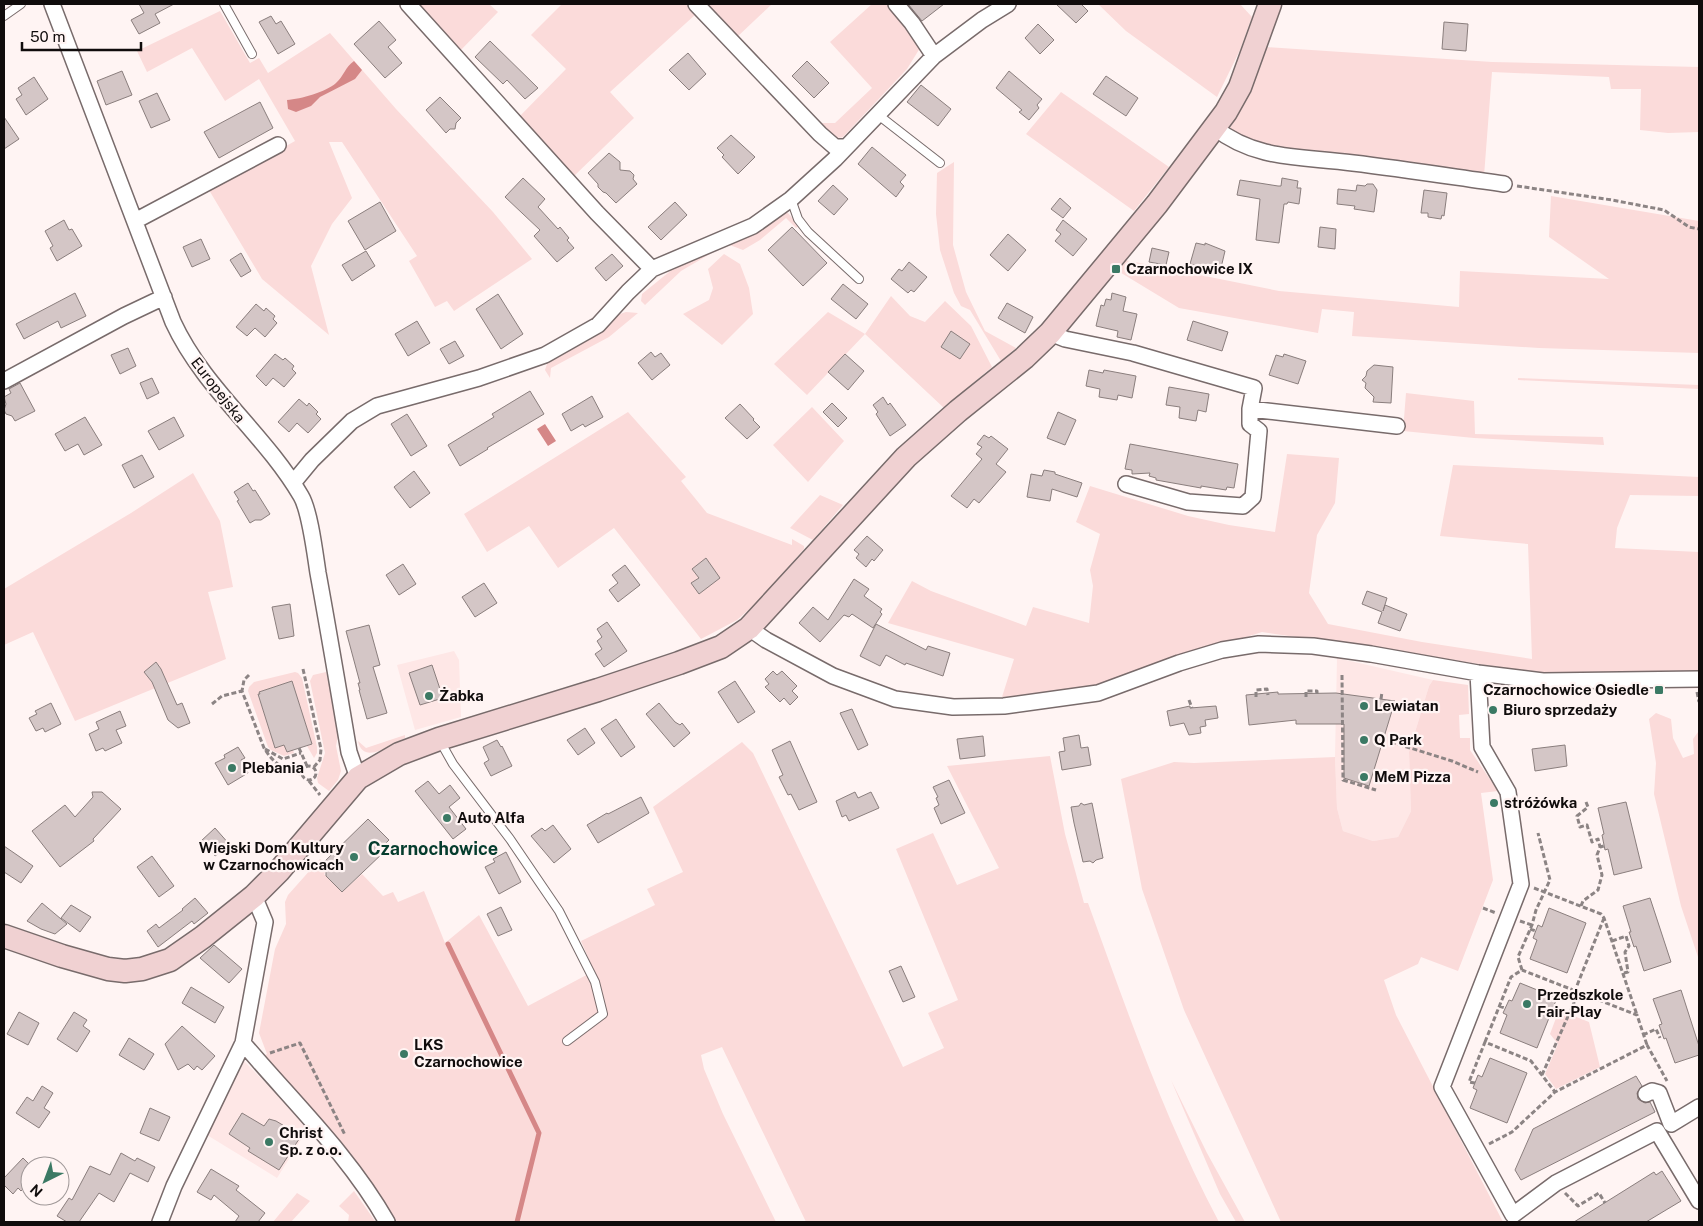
<svg xmlns="http://www.w3.org/2000/svg" width="1703" height="1226" viewBox="0 0 1703 1226" font-family="'Public Sans',sans-serif">
<rect width="100%" height="100%" fill="#fff4f3"/>
<!-- built -->
<path fill="#fee7e6" d="M454,651L459,660L461,717L415,730L397,665Z
M1337,658L1433,680L1429,686L1409,752L1411,811L1398,837L1373,841L1343,831L1337,808L1335,757Z
M244,1061L309,1127L277,1178L207,1135Z"/>
<!-- green -->
<path fill="#fbdbda" d="M414,4H489L498,12L458,53Z
M562,4H686L696,14L610,92L634,118L573,177L518,118L566,69L531,35Z
M704,4H772L736,38Z
M872,4H888L911,32L920,48L907,69L843,137C832,141 824,129 816,123H835L872,88L830,42Z
M1098,4H1240L1252,17L1240,50L1217,97L1126,31Z
M220,11L250,63L259,58L268,73L330,33L396,109L493,212L532,259L454,311L447,301L435,307L409,261L417,256L342,142H329L352,198L332,224L311,266L329,335L262,279L209,190L295,141L259,79L225,101L192,48L147,72L137,51Z
M1265,47L1492,62L1699,67V132L1668,133L1640,130L1641,89H1611L1609,77L1492,72L1484,176L1254,148L1231,135L1230,128L1254,80Z
M1061,92L1169,167L1134,211L1026,134Z
M954,162L953,245L966,292L985,331L1016,348L1001,361L970,310L961,306L954,293L940,250L936,214L937,173Z
M1551,196L1699,221V353L1539,348L1352,336L1354,312L1322,309L1318,333L1179,308L1113,268L1120,259L1279,291L1459,307L1460,271L1609,279L1549,237Z
M782,213H788L799,226L796,228L786,218L760,240L743,250L727,244L681,271L645,305L641,301L642,294L674,268Z
M724,254L740,264L749,288L753,314L722,345L683,314L709,300L713,288L708,269Z
M891,296L910,316L925,322L945,301L971,326L992,367L944,408L865,334L807,395L774,364L828,312L865,334Z
M626,312L638,313L609,337L551,368L550,378L545,370L548,361C566,354 584,341 599,329C608,323 615,315 626,312Z
M1518,378L1699,385V389L1518,380Z
M1406,393L1474,401L1475,434L1603,437L1604,445L1474,438L1403,431Z
M812,407L844,441L808,482L773,445Z
M628,412L686,477L681,481L707,513L792,545V539L804,546V549L761,599L737,620L701,639L614,528L558,568L529,526L487,552L464,514Z
M1287,454L1339,458L1335,503L1317,535L1309,593L1328,624L1422,642L1532,659L1528,544L1440,536L1453,465L1699,477V496L1630,495L1617,528L1615,548L1699,552V675L1533,672L1262,632L1075,692L1002,697L1014,659L888,623L912,581L931,591L1026,626L1033,607L1089,623L1093,586L1090,570L1100,534L1076,522L1090,486L1188,516L1229,525L1275,532Z
M193,473L220,521L233,587L208,592L226,659L75,721L33,632L4,645V589L131,513Z
M820,495L843,505L813,540L790,528Z
M295,672L298,673L302,678L317,747V753L314,758L307,746L312,744L292,681L259,692L260,694L258,695L275,747L284,745L287,752L293,750L294,753L284,756L271,750L268,747L248,691L249,687L254,682Z
M326,672L336,710L339,730L336,746L341,771L338,780L329,791L318,783L317,778L325,753L310,681L313,675Z
M1433,680L1468,685L1469,714L1459,715L1460,738H1470V750L1498,791L1481,793L1493,880L1458,971L1421,957L1418,964L1384,980L1396,1015L1503,1222H1281L1184,1010L1142,889L1121,779L1174,762L1194,763L1335,757L1337,808L1343,831L1373,841L1398,837L1411,811L1409,752L1429,686Z
M1656,713L1671,719L1673,738L1683,758L1694,754L1693,739L1698,732L1699,735V960L1681,906L1654,794L1656,763L1649,719Z
M405,735V738C392,744 363,766 358,741L366,748Z
M742,742L753,753L903,1067L944,1048L928,1013L958,1000L896,849L933,833L957,885L999,868L947,766L1050,756L1065,834L1084,903H1088C1127,1011 1165,1120 1219,1222H806L722,1047L701,1055L704,1069L723,1114L776,1222H391L262,1057L267,1054L259,1033L275,949L286,924L285,902L288,895L320,859L330,868L324,874L342,892L362,874L383,896L393,892L398,902L424,891L445,943L479,915L528,1006L594,971L581,941L655,905L647,889L683,872L653,807Z
M1559,1010L1589,1022L1600,1067L1556,1089L1545,1074L1558,1044L1550,1034Z
M1171,1080L1207,1153L1245,1222H1236L1220,1194Z
M354,1191L375,1221L374,1222H348L349,1215L339,1206Z
M297,1193L310,1201L291,1222H273Z"/>
<!-- water -->
<path fill="#d58787" d="M354,61L362,70L355,79L320,97L311,106L296,112L288,109L287,100C301,99 326,92 336,83C344,76 345,67 354,61Z
M545,424L556,441L548,446L537,429Z"/>
<g fill="none" stroke-linecap="round" stroke-linejoin="round">
<!-- stream -->
<path stroke="#d58787" stroke-width="5" d="M448,944L539,1133L517,1222"/>
</g>
<!-- building -->
<path fill="#d4c6c6" stroke="#8a7e7d" d="M139,4H174L155,14L160,23L139,34L131,20L144,13Z
M908,4H944L922,21Z
M1056,4H1081L1088,11L1076,23Z
M271,16L276,24L281,21L295,44L278,54L259,22Z
M379,21L396,40L388,47L402,63L385,78L354,44Z
M1444,22L1468,24L1466,51L1442,49Z
M1038,24L1054,40L1040,54L1025,38Z
M490,41L538,88L525,99L507,80L503,84L475,57Z
M688,53L706,74L689,90L669,70Z
M807,61L829,83L814,98L792,76Z
M122,71L132,95L106,105L97,81Z
M1009,71L1042,99L1037,105L1039,108L1029,120L1019,112L1022,110L996,88Z
M1106,76L1138,98L1126,116L1093,94Z
M34,77L48,99L26,115L16,99L22,95L18,88Z
M921,85L951,109L938,126L907,102Z
M157,93L170,120L151,128L139,101Z
M440,97L461,118L456,123L455,129H450L446,133L426,110Z
M260,102L273,128L219,158L204,132Z
M4,117L19,139L4,149Z
M731,135L755,157L738,174L722,157L724,155L717,148Z
M872,147L906,175L900,182L904,186L896,197L858,164Z
M609,153L620,162V170L630,171L634,175L633,179L637,184L616,203L606,193L603,192L598,187V184L588,173Z
M523,178L545,199L538,207L558,229L560,227L569,238L567,240L574,248L557,262L534,236L540,230L505,197Z
M1282,178L1298,181L1297,188H1301L1299,204L1288,202L1287,204H1284L1279,243L1256,240L1260,199L1237,195L1240,180L1278,186H1281Z
M1367,184H1373L1377,190L1374,212L1354,209L1355,206L1337,204L1338,189L1356,191L1357,185L1365,186Z
M833,185L848,199L834,215L818,201Z
M1424,190L1447,193L1444,216L1442,215L1441,219L1428,217V213H1421Z
M1060,198L1071,208L1063,218L1051,209Z
M380,202L396,231L365,250L348,221Z
M675,202L687,215L661,240L648,227Z
M64,220L69,230L72,229L82,246L57,261L50,248L53,246L45,231Z
M1063,220L1087,239L1073,256L1055,241L1061,234L1056,230Z
M792,227L827,263L803,286L768,250Z
M1320,227L1336,229L1335,249L1318,247Z
M1008,234L1026,250L1008,271L990,255Z
M201,239L210,259L192,267L183,247Z
M1196,243L1205,245V243L1225,251L1220,272L1190,264Z
M1152,248L1169,252L1166,265L1149,262Z
M366,251L375,266L352,281L342,265Z
M241,253L251,271L241,277L230,260Z
M612,254L623,266L606,281L595,268Z
M909,262L927,277L914,292L911,290L908,293L891,279L899,269L902,271Z
M843,284L868,304L856,319L831,299Z
M75,293L86,316L61,328L58,321L24,339L16,324Z
M1112,293L1126,297L1123,311L1137,314L1131,340L1117,337L1118,331L1096,326L1101,305L1104,306L1106,299L1111,300Z
M498,294L523,334L501,349L476,309Z
M1007,303L1033,317L1025,333L998,318Z
M256,304L264,311L266,308L275,316L273,319L277,323L265,337L255,328L247,336L236,327Z
M417,321L430,343L408,356L395,334Z
M1193,321L1228,332L1222,351L1187,340Z
M951,331L970,344L960,359L941,347Z
M455,341L464,356L449,364L440,349Z
M128,348L136,366L120,374L111,355Z
M651,352L655,357L661,353L670,365L652,380L638,363Z
M275,354L283,360L285,358L294,366L292,369L296,373L284,387L273,378L266,386L256,376Z
M845,354L864,371L848,390L828,372Z
M1284,354L1306,361L1298,384L1269,375L1276,355L1283,357Z
M1374,365L1393,367L1391,403L1373,402L1374,397L1365,388L1366,383L1362,380L1366,376L1367,371Z
M1089,370L1103,373L1104,370L1136,376L1132,398L1118,395L1117,400L1099,397L1100,389L1086,386Z
M152,378L159,393L147,399L140,383Z
M20,383L35,411L15,421L12,416L6,414L4,410L6,404L4,397L11,393L9,389Z
M1169,387L1209,394L1206,412L1198,410L1196,421L1179,418L1180,407L1166,405Z
M530,391L544,414L487,448L488,449L460,466L448,445L494,417L492,414Z
M592,396L603,417L585,427L583,424L571,431L562,414Z
M883,397L888,405L890,403L906,425L890,436L876,414L878,412L873,405Z
M299,399L307,406L309,403L318,412L316,414L321,419L308,433L297,423L289,432L278,422Z
M832,403L847,418L838,427L823,412Z
M740,404L754,419L753,420L760,427L747,439L725,418Z
M1058,412L1076,420L1065,445L1047,438Z
M407,414L427,446L411,456L391,424Z
M85,417L102,445L84,455L78,444L65,451L55,434Z
M174,417L184,436L159,450L148,431Z
M984,435L989,438L991,436L1008,449L996,464L1006,472L979,503L974,499L967,508L951,496L982,459L976,454L982,447L977,444Z
M1130,444L1238,464L1234,488L1227,487L1226,490L1201,486V488L1156,480V478L1149,476L1150,473L1132,474V470L1125,469Z
M142,455L154,477L134,488L122,465Z
M1044,470L1055,472V474L1082,483L1077,497L1052,489L1050,501L1027,497L1031,474L1042,476Z
M414,471L430,493L410,508L394,487Z
M248,483L253,491L255,490L270,514L261,520H255L250,523L237,501L239,500L234,492Z
M867,536L883,550L874,561L872,559L866,567L856,558L859,554L854,550Z
M706,558L720,578L699,594L691,583L699,578L692,569Z
M403,564L416,584L399,595L386,575Z
M625,565L640,585L618,602L609,590L618,583L612,575Z
M854,579L869,589L864,596L882,609L880,612L882,614L873,628L852,614L849,617L844,615L820,642L799,623L813,607L828,620Z
M484,583L497,603L475,617L462,597Z
M1367,591L1387,598L1383,611L1385,605L1407,614L1400,631L1378,623L1382,612L1362,604Z
M290,604L294,636L279,639L272,607Z
M607,622L627,651L604,667L595,654L602,649L597,641L602,637L597,629Z
M876,624L926,650L928,646L950,653L943,676L906,663L905,665L886,655L880,666L860,656Z
M369,625L380,665L373,667L387,713L367,719L359,690H360L358,683H360L346,631Z
M156,662L161,669L177,705L182,703L190,723L178,728L168,720L152,682L144,672Z
M432,665L443,698L420,705L409,673Z
M773,671L777,675L782,671L797,686L792,691L798,697L790,705L784,698L780,702L765,687L769,684L765,679Z
M292,681L312,744L287,752L284,745L275,748L258,694H260L259,692Z
M735,681L755,712L738,723L718,692Z
M1278,692V694L1336,693L1395,701L1369,786L1344,778V724H1296V720L1249,725L1246,695Z
M51,703L61,724L45,732L43,728L36,731L29,718L37,714L35,711Z
M659,703L675,722L680,725L682,723L690,733L674,747L646,714Z
M1190,706V708L1216,706L1218,718L1205,720L1206,726L1200,727L1201,733L1189,735L1184,723L1170,726L1167,711Z
M852,709L868,745L858,750L840,713Z
M120,711L126,726L116,730L122,743L105,751L103,748L96,751L89,734L99,729L96,722Z
M616,719L635,747L621,757L601,729Z
M585,728L595,743L578,755L567,740Z
M1079,735L1081,748L1088,747L1091,765L1062,770L1059,752L1065,751L1063,738Z
M983,736L985,756L960,759L957,739Z
M497,740L501,747L502,746L512,766L491,776L484,763L489,760L483,747Z
M790,741L817,802L799,810L791,794L788,795L779,777L783,775L772,750Z
M1565,745L1567,766L1535,771L1532,749Z
M238,747L245,758L241,760L248,773L228,785L215,763L225,758L224,755Z
M949,780L965,813L941,824L934,808L939,805L936,798L938,797L933,787Z
M428,781L439,794L450,785L460,798L449,807L466,829L453,839L415,791Z
M92,792H102L121,809L93,839L94,841L60,867L32,831L65,805L75,817L93,797Z
M855,792L858,798L871,792L879,808L849,821L846,815L842,817L836,801Z
M641,797L649,813L598,843L587,825L607,813L608,814Z
M1626,802L1642,868L1614,875L1608,849L1605,850L1602,835L1604,834L1598,808Z
M1081,803L1084,805L1092,803L1103,858L1096,860L1093,863L1090,861L1083,862L1074,823L1071,807L1079,806Z
M368,819L389,840L381,848L385,851L342,892L326,876V871L330,868L324,862Z
M553,825L571,849L554,863L531,836L542,828L545,831Z
M215,828L230,845L215,856L201,841Z
M4,846L33,866L21,883L4,872Z
M506,852L521,882L499,894L485,867L495,862L493,859Z
M152,856L174,886L159,897L137,867Z
M195,898L208,913L194,924L192,921L158,947L147,931L156,924L159,928L183,910L182,909Z
M1650,898L1671,962L1644,971L1636,946L1634,947L1629,932H1631L1623,906Z
M42,903L67,924L55,934L41,929L27,921Z
M71,905L91,917L80,932L61,918Z
M501,907L512,930L498,936L487,914Z
M1549,908L1586,923L1567,973L1530,959L1537,940L1533,938L1538,925L1542,927Z
M214,945L242,969L229,983L200,958Z
M901,966L915,997L903,1002L889,971Z
M1520,983L1557,998L1537,1048L1500,1033L1507,1015L1503,1013L1509,1000L1512,1001Z
M191,987L224,1007L215,1023L182,1003Z
M1681,990L1699,1046V1055L1675,1063L1666,1038L1664,1039L1659,1025L1662,1024L1653,999Z
M19,1012L39,1023L28,1045L7,1034Z
M74,1012L87,1020L83,1026L90,1031L77,1052L57,1039Z
M182,1026L215,1056L202,1070L197,1066L194,1070L188,1064L178,1070L165,1044Z
M129,1038L154,1054L144,1070L119,1055Z
M1490,1058L1527,1073L1507,1123L1470,1108L1477,1090L1473,1088L1478,1075L1482,1077Z
M1636,1076L1642,1086L1637,1093L1638,1099L1645,1103L1650,1102L1655,1112L1521,1180L1515,1170L1533,1129Z
M42,1086L53,1093L44,1108L50,1112L39,1128L16,1113L27,1097L33,1101Z
M150,1108L170,1117L159,1141L140,1133Z
M242,1113L264,1126L269,1119L276,1121L301,1136L279,1170L248,1151L250,1148L229,1134Z
M121,1153L135,1161L137,1158L155,1167L148,1182L130,1173L114,1202L99,1193L79,1222H67L57,1216L69,1198L72,1200L90,1166L110,1175Z
M23,1158L30,1165V1182L21,1191L18,1188L13,1194L4,1185V1178Z
M211,1169L239,1186L236,1190L265,1213L258,1222H235L239,1216L214,1195L211,1200L197,1192Z
M1662,1171L1681,1201L1646,1222H1574L1654,1172L1656,1175Z"/>
<g fill="none" stroke-linecap="round" stroke-linejoin="round">
<defs>
<path id="lane" d="M224,4L252,54
M4,16L21,4
M877,114L940,163
M791,199L798,219L808,232L859,279
M440,741L453,764L510,839L559,911L595,982L603,1014L567,1041"/>
<path id="street" d="M52,4L173,322C204,389 264,433 301,496C310,511 315,554 318,573C329,633 339,693 349,752L358,778
M408,4L597,213L652,269
M696,4L820,134L835,147H846
M896,4L912,23L934,56
M1215,128C1257,161 1303,156 1353,163C1403,169 1454,177 1504,184
M135,221L278,145
M1050,333L1065,339L1133,353L1254,388L1250,409L1397,426
M4,381L124,316L164,297
M293,483L312,460L352,421L377,406L479,378L545,355L598,325L628,292L652,269L753,226L791,199L835,159L934,56L982,20L1008,4
M1126,484L1188,502L1243,506L1253,497L1259,431L1250,424V409
M749,628L766,640L833,676L895,699L953,707L1004,706L1098,693L1179,663L1222,650L1259,644L1313,646L1371,654L1478,673L1543,681L1699,679
M1478,673L1482,747L1508,792L1521,884L1442,1087L1513,1215L1556,1183L1657,1131L1699,1201
M243,1043C293,1102 349,1155 387,1222
M1646,1094L1652,1091L1659,1093L1671,1124L1699,1107
M160,1222L174,1186L243,1043L265,922L254,896"/>
<path id="secondary" d="M4,936L62,956L108,969L125,971L142,969L170,960L203,937L254,896L279,871L358,778L399,754L439,739L598,690L679,663L721,647L749,628L906,457L958,411L1024,358L1050,333L1109,262L1157,204L1226,112L1240,87L1270,4"/>
</defs>
<!-- lane casing -->
<use href="#lane" stroke="#786b6b" stroke-width="10"/>
<!-- street casing -->
<use href="#street" stroke="#786b6b" stroke-width="18"/>
<!-- secondary casing -->
<use href="#secondary" stroke="#786b6b" stroke-width="25"/>
<!-- path -->
<path stroke="#8c8484" stroke-width="3" stroke-dasharray="5 2.5" stroke-linecap="butt" d="M1517,186L1612,200L1664,210L1689,227L1699,229
M303,669L321,749L320,760L313,768
M249,675L244,680L242,691L264,748C273,763 285,771 301,774
M1342,675L1343,780L1376,790
M1697,692L1699,702
M1256,697V690L1267,689L1268,695
M1306,697V691H1317V696
M1381,699L1382,692
M1189,700L1192,708
M212,704L222,696L242,691
M1391,742L1452,761L1478,772
M299,748L307,766
M265,749L283,759L301,753
M302 773a7 7 0 1 1 14 0a7 7 0 1 1-14 0Z
M309,781L320,795
M1586,802L1588,807L1577,816L1580,827L1587,825L1592,842L1598,839L1600,847
M1534,888L1601,914L1604,918L1637,1015
M1581,906L1583,901L1598,890L1602,875L1597,855L1600,847L1604,846
M1483,908L1496,913
M1520,921L1532,925
M1530,929L1536,931
M1612,941L1626,936L1629,946L1625,952L1628,972L1624,973
M1522,970L1518,957L1532,925L1536,910L1550,880L1538,833
M1499,1006L1505,1008
M1643,1035L1656,1029L1660,1038
M1485,1042L1511,977L1522,970L1637,1015L1647,1045
M270,1053L300,1043L345,1135
M1542,1075L1577,996L1576,988L1604,918
M1475,1083L1469,1082L1485,1042L1531,1061L1555,1092
M1489,1144L1512,1132L1555,1092L1647,1045L1667,1081
M1565,1193L1578,1206L1599,1193L1605,1203"/>
<!-- lane -->
<use href="#lane" stroke="#fff" stroke-width="8"/>
<!-- street -->
<use href="#street" stroke="#fff" stroke-width="15"/>
<!-- secondary -->
<use href="#secondary" stroke="#f0d1d2" stroke-width="22"/>
</g>
<!-- markers -->
<g fill="#3b7964" stroke="#fff4f3" stroke-width="2">
<rect x="1111" y="264" width="10" height="10" rx="2.5"/>
<rect x="1654" y="685" width="10" height="10" rx="2.5"/>
<circle cx="429" cy="696" r="5"/>
<circle cx="1364" cy="706" r="5"/>
<circle cx="1493" cy="710" r="5"/>
<circle cx="1364" cy="740" r="5"/>
<circle cx="232" cy="768" r="5"/>
<circle cx="1364" cy="777" r="5"/>
<circle cx="1494" cy="803" r="5"/>
<circle cx="447" cy="818" r="5"/>
<circle cx="354" cy="857" r="5"/>
<circle cx="1527" cy="1004" r="5"/>
<circle cx="404" cy="1054" r="5"/>
<circle cx="269" cy="1142" r="5"/>
</g>
<g text-anchor="middle" stroke-width="4.5" stroke-linejoin="round" paint-order="stroke">
<!-- poi labels -->
<g font-size="15" font-weight="bold" fill="#100c0c" stroke="#fff4f3" text-anchor="start">
<text x="1126" y="274">Czarnochowice IX</text>
<text x="1649" y="695" text-anchor="end">Czarnochowice Osiedle</text>
<text x="439" y="701">Żabka</text>
<text x="1374" y="711">Lewiatan</text>
<text x="1503" y="715">Biuro sprzedaży</text>
<text x="1374" y="745">Q Park</text>
<text x="242" y="773">Plebania</text>
<text x="1374" y="782">MeM Pizza</text>
<text x="1504" y="808">stróżówka</text>
<text x="457" y="823">Auto Alfa</text>
<text x="344" y="853" text-anchor="end">Wiejski Dom Kultury<tspan x="344" dy="17">w Czarnochowicach</tspan></text>
<text x="1537" y="1000">Przedszkole<tspan x="1537" dy="17">Fair-Play</tspan></text>
<text x="414" y="1050">LKS<tspan x="414" dy="17">Czarnochowice</tspan></text>
<text x="279" y="1138">Christ<tspan x="279" dy="17">Sp. z o.o.</tspan></text>
</g>
<!-- street labels -->
<g font-size="15" fill="#100c0c" stroke="#fff4f3">
<text transform="translate(218 390) rotate(52)" y="5">Europejska</text>
</g>
<!-- quarter labels -->
<g font-size="18" font-weight="bold" fill="#053c2d" stroke="#fff4f3">
<text x="433" y="855">Czarnochowice</text>
</g>
</g>
<!-- border -->
<rect width="1703" height="1226" fill="none" stroke="#100c0c" stroke-width="10"/>
<!-- north arrow -->
<g transform="translate(45 1181) rotate(222)"><circle r="24" fill="#fff4f3" stroke="#9f9797"/>
<path d="M0-4L9 19L0 12L-9 19Z" fill="#3b7964"/>
<text y="-8" font-size="14" font-weight="bold" text-anchor="middle" fill="#100c0c">N</text>
</g>
<!-- scale -->
<path d="M22 42v8h119v-8" fill="none" stroke="#100c0c" stroke-width="2.5"/>
<text x="30" y="42" font-size="15" fill="#100c0c" stroke="#fff4f3" stroke-width="4" paint-order="stroke">50 m</text>
</svg>
